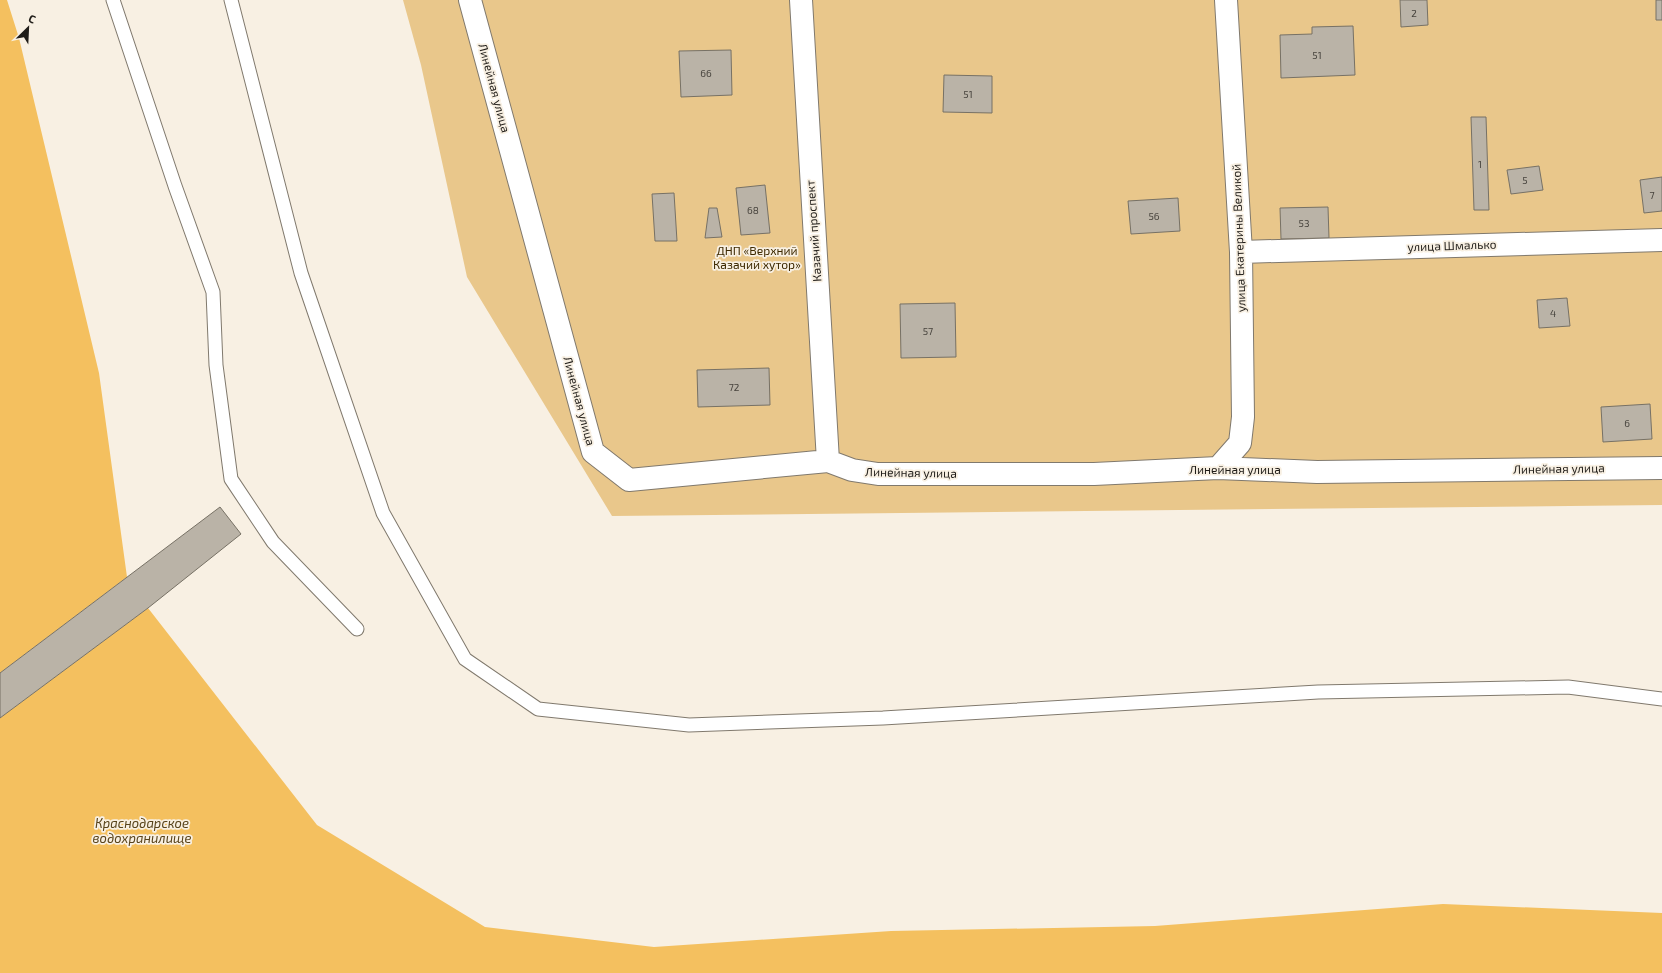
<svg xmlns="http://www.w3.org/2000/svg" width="1662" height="973" viewBox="0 0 1662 973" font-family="'Exo 2',sans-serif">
<rect width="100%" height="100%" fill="#f8f0e3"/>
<!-- green -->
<path fill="#e9c78b" d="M403,0H1662V505L612,516L467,277L421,65Z"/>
<!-- water -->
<path fill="#f4c05f" d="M0,0H7L19,38L99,373L127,577L0,673Z
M148,608L317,825L485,927L654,947L891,931L1155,926L1443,904L1662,913V973H0V718Z"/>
<!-- building -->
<path fill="#bab3a7" stroke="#777165" d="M1400,0H1427L1428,25L1401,27Z
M1656,0H1662V20H1656Z
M1353,26L1355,75L1281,78L1280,35L1312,34V27Z
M731,50L732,95L681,97L679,51Z
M944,75L992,76V113L943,112Z
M1471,117H1486L1489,210H1474Z
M1539,166L1543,190L1511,194L1507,170Z
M1662,177V211L1644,213L1640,180Z
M765,185L770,233L741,235L736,188Z
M674,193L677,241H655L652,194Z
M1178,198L1180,231L1131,234L1128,201Z
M1328,207L1329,238L1281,239L1280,208Z
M709,208H717L722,237L705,238Z
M1567,298L1570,326L1539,328L1537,300Z
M955,303L956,357L901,358L900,304Z
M769,368L770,405L698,407L697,370Z
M1650,404L1652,439L1603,442L1601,407Z
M220,507L241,534L148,608L0,718V673Z"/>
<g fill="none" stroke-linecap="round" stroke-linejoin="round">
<defs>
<path id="service" d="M113,0L175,186L213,292L216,365L231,479L273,542L357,629
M231,0L301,273L383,513L465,659L538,709L689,725L883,718L1318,692L1568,687L1662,699"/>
<path id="minor" d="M470,0L593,452L629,480L828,461L852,470L878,474H1094L1218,468L1317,472L1662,468
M801,0L828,461
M1241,252L1662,240
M1218,468L1240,443L1243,417L1241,252L1226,0"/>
</defs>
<!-- service casing -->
<use href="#service" stroke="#80796d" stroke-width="15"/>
<!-- minor casing -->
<use href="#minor" stroke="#80796d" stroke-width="24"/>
<!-- service -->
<use href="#service" stroke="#fff" stroke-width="13"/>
<!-- minor -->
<use href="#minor" stroke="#fff" stroke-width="22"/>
</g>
<g text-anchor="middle" stroke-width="3.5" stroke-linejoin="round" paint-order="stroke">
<!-- number labels -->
<g font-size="10" fill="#46423c">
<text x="1414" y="17">2</text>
<text x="1317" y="59">51</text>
<text x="706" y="77">66</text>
<text x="968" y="98">51</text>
<text x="1480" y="168">1</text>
<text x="1525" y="184">5</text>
<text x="1652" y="199">7</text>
<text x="753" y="214">68</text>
<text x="1154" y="220">56</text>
<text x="1304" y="227">53</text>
<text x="1553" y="317">4</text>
<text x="928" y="335">57</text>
<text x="734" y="391">72</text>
<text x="1627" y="427">6</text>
</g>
<!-- street labels -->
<g font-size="12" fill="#201d19" stroke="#f8f0e3">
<text transform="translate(494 88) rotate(75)" y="4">Линейная улица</text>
<text transform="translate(814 231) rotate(-94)" y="4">Казачий проспект</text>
<text transform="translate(1239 238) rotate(-92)" y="4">улица Екатерины Великой</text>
<text transform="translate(1452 246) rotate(-2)" y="4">улица Шмалько</text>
<text transform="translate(579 401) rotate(75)" y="4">Линейная улица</text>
<text transform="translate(1559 469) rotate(-1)" y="4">Линейная улица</text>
<text x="1235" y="474">Линейная улица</text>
<text transform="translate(911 473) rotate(1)" y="4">Линейная улица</text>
</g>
<!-- park labels -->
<g font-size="12" fill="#3d2900" stroke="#f8f0e3">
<text x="757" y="255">ДНП «Верхний<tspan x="757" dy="14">Казачий хутор»</tspan></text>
</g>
<!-- water labels -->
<g font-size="13" font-style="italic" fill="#58431b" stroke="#f8f0e3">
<text x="142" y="828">Краснодарское<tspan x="142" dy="15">водохранилище</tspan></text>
</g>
</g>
<!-- north arrow -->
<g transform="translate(28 28) rotate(24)" stroke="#f8f0e3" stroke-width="3" paint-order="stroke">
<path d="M0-3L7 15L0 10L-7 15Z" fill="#201d19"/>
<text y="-6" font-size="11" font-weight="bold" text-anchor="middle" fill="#201d19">С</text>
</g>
</svg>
